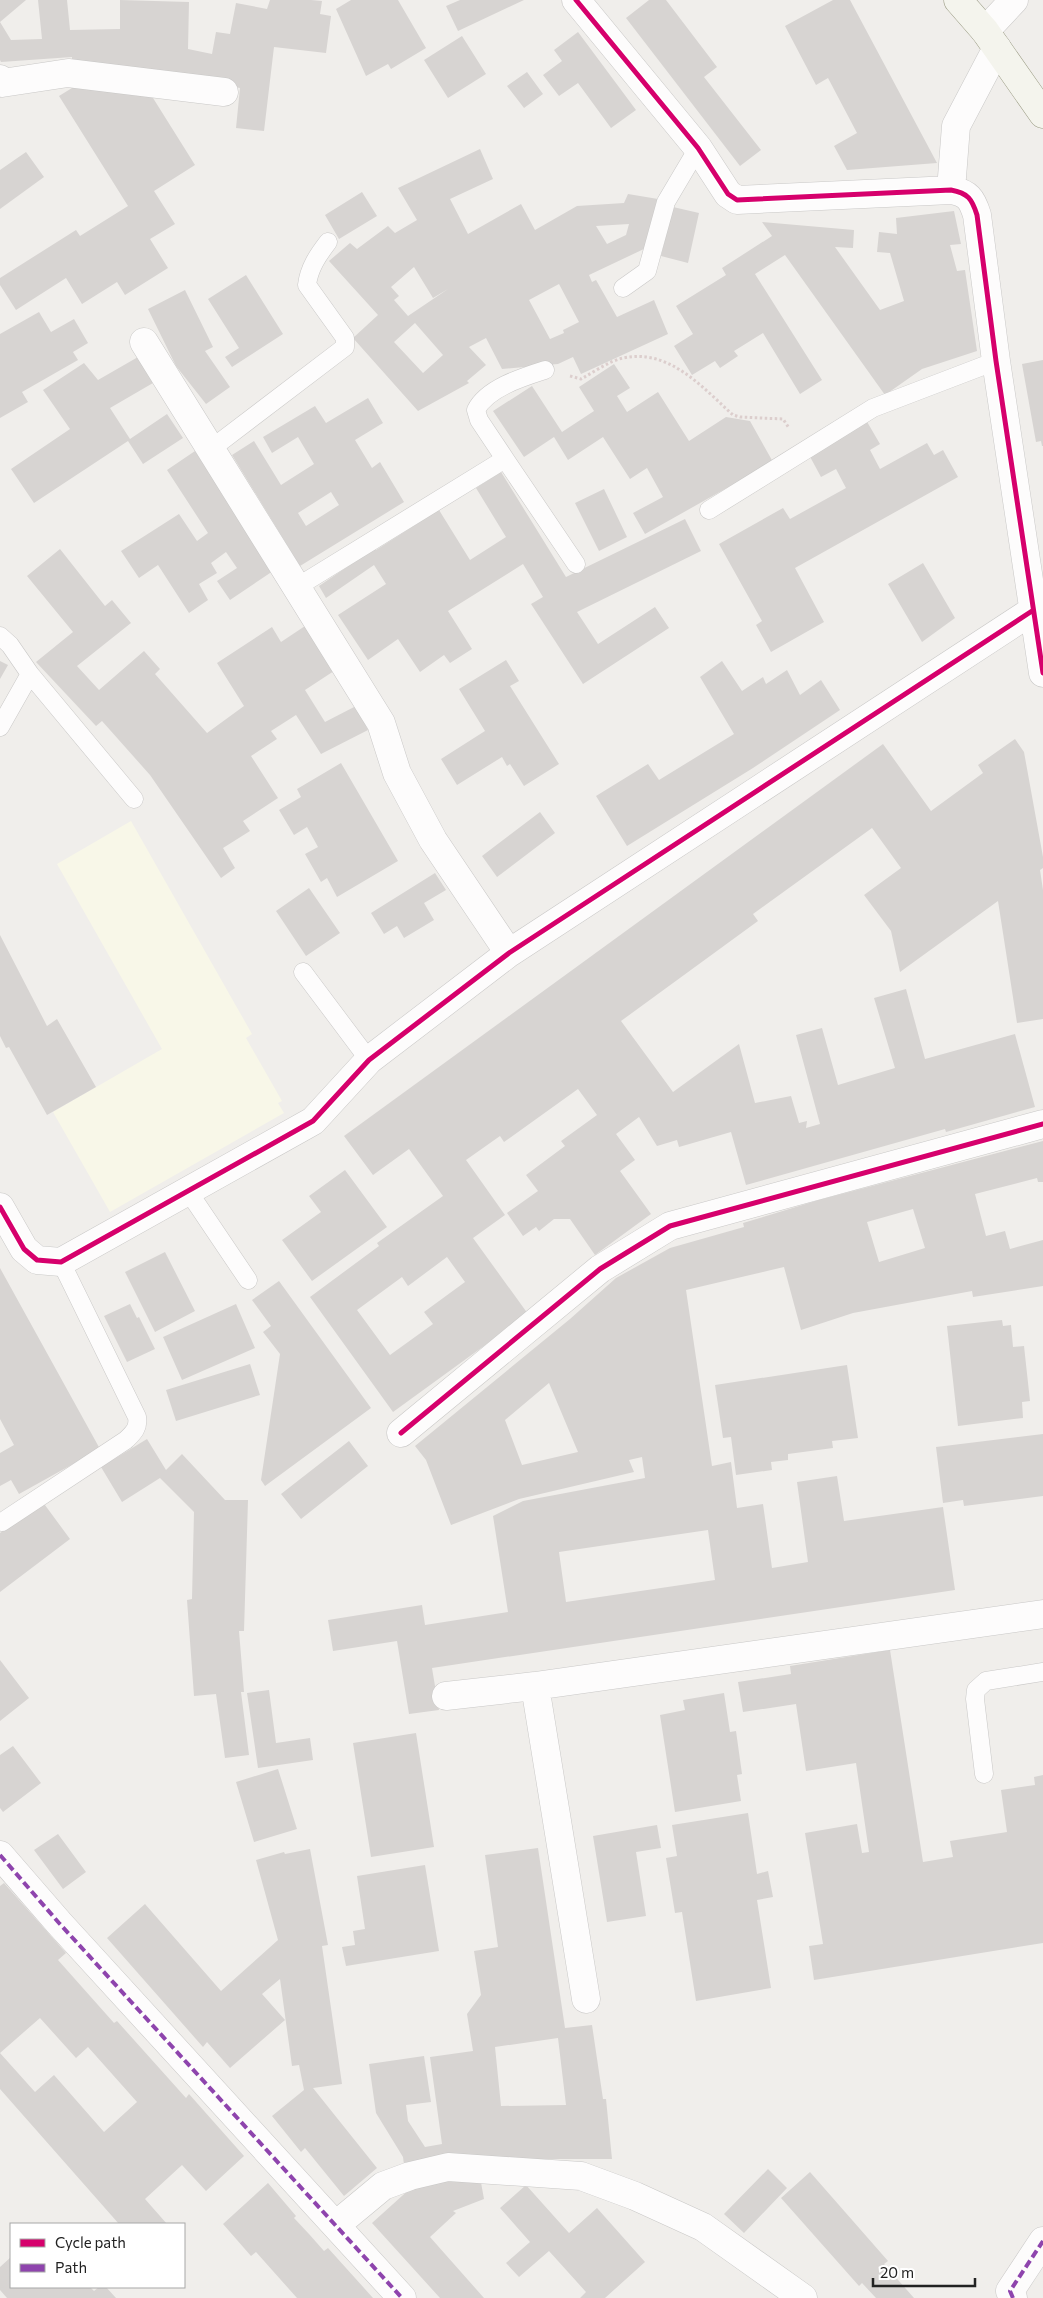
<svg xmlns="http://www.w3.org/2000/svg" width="1043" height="2298" viewBox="0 0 1043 2298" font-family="Commissioner,sans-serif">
<rect width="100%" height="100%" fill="#f0eeeb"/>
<!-- education -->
<path fill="#f8f7e8" d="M131,821L252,1034L246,1038L282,1101L278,1103L284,1113L110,1212L53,1112L162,1049L57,864Z"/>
<!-- building -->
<path fill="#d7d4d2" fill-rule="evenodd" d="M0,0H26L0,22L11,40L42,39L38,0H67L70,30L120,29V0L189,2L188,49L212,54L216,32L230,34L236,3L267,9L270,0H311L322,1L320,14L331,16L326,53L274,47L264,131L236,128L240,88L156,72L72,64V57L1,62L0,60Z
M351,0H398L426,48L391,69L388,64L366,76L336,9Z
M460,0H524L458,31L446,6Z
M649,0H666L717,67L704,77L761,150L740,166L626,18Z
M833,0H850L937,163L847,170L834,146L857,133L828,78L816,85L785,26Z
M578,32L636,110L611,128L578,83L559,96L543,75L562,61L554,50Z
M462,36L486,74L448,98L424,60Z
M527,72L543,94L524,108L507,86Z
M85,80L148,90L195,165L154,191L175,224L150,239L168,268L125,295L117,282L82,304L66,278L16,310L0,285V278L76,230L80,236L128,206L59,96Z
M480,149L493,179L450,199L468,234L521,204L535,230L577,206L624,203L628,194L658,199L646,248L589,275L592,282L596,280L617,317L654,300L668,334L581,374L573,357L558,364L502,369L486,338L469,347L486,365L467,381L469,383L418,411L353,338L378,315L329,261L350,243L357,249L388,226L395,233L417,220L398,188ZM629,224L626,235L607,244L596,226ZM414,267L433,298L448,289L408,316L394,300L399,296L391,287ZM559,284L579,322L563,330L564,333L550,339L529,300ZM415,323L443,355L423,373L394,342Z
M26,152L44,177L0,209V170Z
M362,192L377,216L339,239L325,215Z
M673,207L699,213L688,263L661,256Z
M954,211L961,244L950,245L957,271L965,270L977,351L922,369L885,395L785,255L755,274L822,380L800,394L763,333L734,351L738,356L720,368L715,361L692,375L674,346L693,334L676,306L726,275L722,268L772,236L762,222L854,230L853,248L835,247L880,310L904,301L890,253L877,252L879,232L897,234L896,218Z
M246,275L283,334L232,367L225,357L239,348L208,299Z
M185,290L213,347L205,351L230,387L206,404L176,366L148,309Z
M39,312L51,332L74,319L88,343L73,352L78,360L22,392L28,402L0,418V334Z
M138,357L153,383L110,408L130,439L167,414L183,438L143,464L128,441L34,503L11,469L70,429L43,390L84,363L98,380Z
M1043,360V446H1042L1041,441L1036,442L1022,364Z
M614,364L630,388L617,396L627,412L658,392L689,441L726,417L750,421L773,462L645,534L633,513L663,497L647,468L630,479L603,437L568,460L554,437L524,457L493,411L532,386L562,432L594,411L579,387Z
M368,398L383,423L355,440L372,468L380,462L404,502L300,566L232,455L254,441L281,485L314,464L298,437L272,453L263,437L315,406L326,423ZM331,492L339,505L306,526L298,513Z
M866,420L880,444L870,450L880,469L927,443L934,455L943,450L958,477L795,568L824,622L771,652L756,625L762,621L719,544L783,508L790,519L846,488L836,469L821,477L808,453Z
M195,451L273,571L230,600L217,581L237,568L226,552L211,563L217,573L199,584L208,600L189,613L158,565L139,578L121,551L179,514L197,541L208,533L167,470Z
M501,472L566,577L685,519L701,551L577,612L598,644L655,607L669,628L583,684L531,604L543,597L523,564L448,611L472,649L450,663L444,655L420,672L398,639L368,660L338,615L386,584L374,565L326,598L319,586L375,548L376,550L439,510L470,560L506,537L476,488Z
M604,489L627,537L599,551L575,503Z
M60,549L105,606L112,600L131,623L77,666L99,690L144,651L160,669L155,674L207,733L244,706L217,663L272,627L281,642L308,624L337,669L305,690L325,722L356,706L368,730L321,754L296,715L271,731L277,739L251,756L278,798L243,821L250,831L223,848L235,868L221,878L150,775L102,721L96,726L36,662L73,632L27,576Z
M923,563L955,618L922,642L888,584Z
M506,660L519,681L510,686L559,764L524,786L510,764L507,766L502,757L457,785L441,759L485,731L459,689Z
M0,661L8,665L0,679Z
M722,661L742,691L763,677L766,684L787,670L800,695L821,680L840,710L753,768L627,846L596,796L648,764L659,780L734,734L700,677Z
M1015,739L1024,752L1043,857V868L1040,870L1043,890V1019L1017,1023L998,901L900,972L891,931L864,895L901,868L872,828L753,914L758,921L621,1021L673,1092L739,1044L755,1103L791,1096L799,1123L807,1121L806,1128L820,1124L796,1035L822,1028L838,1085L895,1068L874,998L906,989L925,1059L1015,1034L1035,1107L946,1132L945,1129L746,1185L731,1132L679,1147L677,1140L657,1146L639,1117L616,1134L635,1160L620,1171L651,1214L595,1255L570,1219H554L539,1231L536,1227L523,1236L507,1213L538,1191L526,1175L565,1146L561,1141L597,1115L578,1089L504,1142L500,1136L466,1160L505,1215L473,1238L528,1314L393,1412L310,1297L379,1246L377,1243L443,1196L409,1149L373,1175L344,1136L883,744L931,811L983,773L978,765ZM447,1257L465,1282L424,1312L433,1324L390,1355L357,1310L402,1277L408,1286Z
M341,763L398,861L337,897L327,878L321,882L305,854L318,847L307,827L294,835L279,810L301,797L297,789Z
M540,812L555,833L497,877L482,856Z
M435,873L446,890L424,903L434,920L404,938L397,926L384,934L371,913Z
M309,888L340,933L306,956L276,911Z
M0,935L47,1026L57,1019L96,1087L47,1115L9,1047L6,1048L0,1036Z
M1043,1141V1182H1038L1037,1178L975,1194L986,1236L1005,1231L1010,1249L1043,1240V1286L973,1297L972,1291L853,1313L801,1330L784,1267L686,1290L712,1466L731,1462L737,1508L763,1504L772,1568L808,1562L797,1482L837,1476L844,1521L943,1507L955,1590L432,1668L439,1710L409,1714L397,1641L333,1651L328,1620L422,1605L425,1625L508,1612L493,1516L523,1501L645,1478L642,1457L629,1460L634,1472L519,1499L451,1525L426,1460L415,1446L570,1319L616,1278L670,1248L744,1227L743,1223L819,1200ZM913,1209L925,1248L879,1262L867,1222ZM549,1383L578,1452L522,1465L505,1420ZM708,1530L715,1580L566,1602L559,1552Z
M345,1170L387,1227L312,1281L282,1240L321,1212L309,1196Z
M165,1252L195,1311L155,1332L125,1272Z
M0,1268L100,1449L19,1494L11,1480L0,1486V1453L14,1445L0,1419Z
M279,1281L371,1408L265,1486L261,1480L280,1354L263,1332L271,1326L252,1300Z
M130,1304L137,1318L139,1317L155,1349L127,1362L104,1316Z
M236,1304L255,1348L182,1380L163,1337Z
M1002,1320L1003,1326L1011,1325L1013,1347L1024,1346L1030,1401L1022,1402L1023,1418L958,1426L947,1326Z
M250,1364L260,1395L176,1421L166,1390Z
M847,1365L858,1438L832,1441L833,1448L788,1454V1460L771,1462L772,1470L736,1475L731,1437L723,1438L715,1385Z
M1043,1434V1496L964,1506L963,1500L943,1503L936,1447Z
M147,1439L166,1470L182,1454L225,1500H248L244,1631H239L244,1692H241L249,1755L225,1758L216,1694L194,1696L187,1600L192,1599L194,1512L160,1478L122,1502L101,1467Z
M349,1441L368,1466L301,1519L281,1494Z
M42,1501L70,1539L0,1592V1533Z
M890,1650L923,1862L953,1857L950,1841L1007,1832L1001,1790L1035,1785L1034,1777L1043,1775V1943L814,1980L809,1946L823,1944L805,1833L857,1824L862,1853L869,1852L856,1763L806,1771L796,1704L743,1712L738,1682L791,1674L790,1666Z
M0,1660L29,1698L0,1721Z
M269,1690L276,1743L310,1738L313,1760L258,1768L247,1693Z
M724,1693L730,1732L736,1731L742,1774L737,1775L741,1801L675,1812L660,1715L685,1710L683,1700Z
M416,1733L434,1847L371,1857L353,1743Z
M13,1746L41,1783L3,1812L0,1808V1755Z
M278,1769L297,1829L254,1842L236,1782Z
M748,1813L757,1874L768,1871L773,1897L757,1900L771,1988L696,2001L682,1912L675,1913L666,1858L677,1856L672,1825Z
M657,1825L661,1848L636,1852L646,1916L607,1922L593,1836Z
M58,1834L86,1872L63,1889L34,1850Z
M538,1848L565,2028L592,2025L603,2099H606L612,2159H444L404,2165L403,2157L376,2113L369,2064L424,2056L431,2102L406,2105L408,2121L425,2147L442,2144L430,2057L473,2051L467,2014L481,1995L474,1951L498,1947L485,1855ZM558,2038L566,2105L501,2106L495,2047Z
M310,1849L328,1945L322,1946L342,2084L313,2088L377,2168L344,2196L305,2148L301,2152L272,2116L304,2090L299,2065L292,2066L280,1979L262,1994L285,2020L230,2068L207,2042L203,2047L107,1938L145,1904L221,1991L278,1940L256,1860L284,1852L285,1854Z
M425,1865L439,1951L346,1966L342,1947L355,1945L353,1931L365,1929L357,1876Z
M4,1883L66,1953L58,1960L114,2023L117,2021L186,2098L189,2094L244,2156L206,2191L182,2165L145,2199L167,2224H119L0,2089V1886ZM40,2018L76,2058L88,2047L137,2102L104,2132L54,2075L35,2092L0,2053Z
M768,2169L787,2188L744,2233L724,2214Z
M810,2172L888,2261L884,2264L914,2298H876L862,2283L859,2286L781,2198Z
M423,2177H480L484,2199L453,2211L456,2213L430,2237L484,2298H440L372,2223Z
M268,2183L296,2216L294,2218L309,2234L324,2251L328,2248L373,2298H297L256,2252L251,2256L223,2224Z
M526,2185L569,2233L597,2208L645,2262L605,2298H580L586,2292L549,2251L519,2277L506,2263L530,2242L500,2208Z
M11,2257V2287H90L94,2291L99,2287H106L116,2298H7L0,2290V2267Z"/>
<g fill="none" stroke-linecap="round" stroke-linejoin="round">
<defs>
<path id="service" d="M623,288L647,271L666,202L698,148
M211,449L345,347V338L307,285C309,268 318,255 328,242
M505,459L479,420L476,410C487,388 523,377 545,370
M709,510L873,408L996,361
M297,587L505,459L576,564
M0,636L10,645L30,674L0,727
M30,674L134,799
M303,972L369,1060
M188,1191L248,1280
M2,1522L126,1440C133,1433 139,1428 137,1417L61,1262
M984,1774L975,1699L976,1690L986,1681L1043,1672"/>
<path id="minor" d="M576,0L698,148L728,194L737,200L951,190C968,193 972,199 977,215L996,361L1043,673
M985,31L1014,0
M0,79L2,83L68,73L224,92
M951,190L956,126L997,48
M144,342L381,723L397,773L433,840L509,953
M0,1207L24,1249L37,1260L61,1262L313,1121L369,1060L509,953L1032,611
M401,1433L600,1269L670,1226L1043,1124
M535,1686L586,1999
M446,1696L535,1686L1043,1614
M0,1855L59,1923L402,2298
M336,2225L383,2186L410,2176L448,2167L581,2176L635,2196L703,2227L803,2298
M1013,2298L1010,2291L1043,2241"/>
<path id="secondary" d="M958,0L985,31L1043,114"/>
</defs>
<!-- service casing -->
<use href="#service" stroke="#c9c8c7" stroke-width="19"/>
<!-- minor casing -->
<use href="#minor" stroke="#c9c8c7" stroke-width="29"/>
<!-- secondary casing -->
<use href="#secondary" stroke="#999a82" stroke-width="29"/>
<!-- path -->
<path stroke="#dccecd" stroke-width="3" stroke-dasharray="2.5 2.5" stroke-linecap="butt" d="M570,376L581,379C594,372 609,361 623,358C669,348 702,387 733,415L740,417L783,419L789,428"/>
<!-- service -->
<use href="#service" stroke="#fdfcfc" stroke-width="18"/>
<!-- minor -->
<use href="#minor" stroke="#fdfcfc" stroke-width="28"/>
<!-- secondary -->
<use href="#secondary" stroke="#f4f4ed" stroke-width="28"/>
<!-- quiet -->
<path stroke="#8e44ad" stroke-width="4" stroke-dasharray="8 4" stroke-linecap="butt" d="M0,1855L59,1923L402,2298
M1013,2298L1010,2291L1043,2241"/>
<defs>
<path id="cycleway" d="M576,0L698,148L728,194L737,200L951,190C968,193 972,199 977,215L996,361L1043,673
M0,1207L24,1249L37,1260L61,1262L313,1121L369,1060L509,953L1032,611
M401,1433L600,1269L670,1226L1043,1124"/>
</defs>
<!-- cycleway casing -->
<use href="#cycleway" stroke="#fff" stroke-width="8"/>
<!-- cycleway -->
<use href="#cycleway" stroke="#d6006c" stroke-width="5"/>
</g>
<!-- legend -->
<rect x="10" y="2223" width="175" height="65" fill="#ffffff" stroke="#a7a7a7"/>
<rect x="20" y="2239" width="25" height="8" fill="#d6006c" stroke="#a7a7a7"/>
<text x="55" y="2248" font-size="15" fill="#222222">Cycle path</text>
<rect x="20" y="2264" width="25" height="8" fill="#8e44ad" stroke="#a7a7a7"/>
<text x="55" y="2273" font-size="15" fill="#222222">Path</text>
<!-- scale -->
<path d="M873 2278v8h102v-8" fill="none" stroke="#222222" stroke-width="2.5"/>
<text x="880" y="2278" font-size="15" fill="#222222" stroke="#ffffff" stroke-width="4" paint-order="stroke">20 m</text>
</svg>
